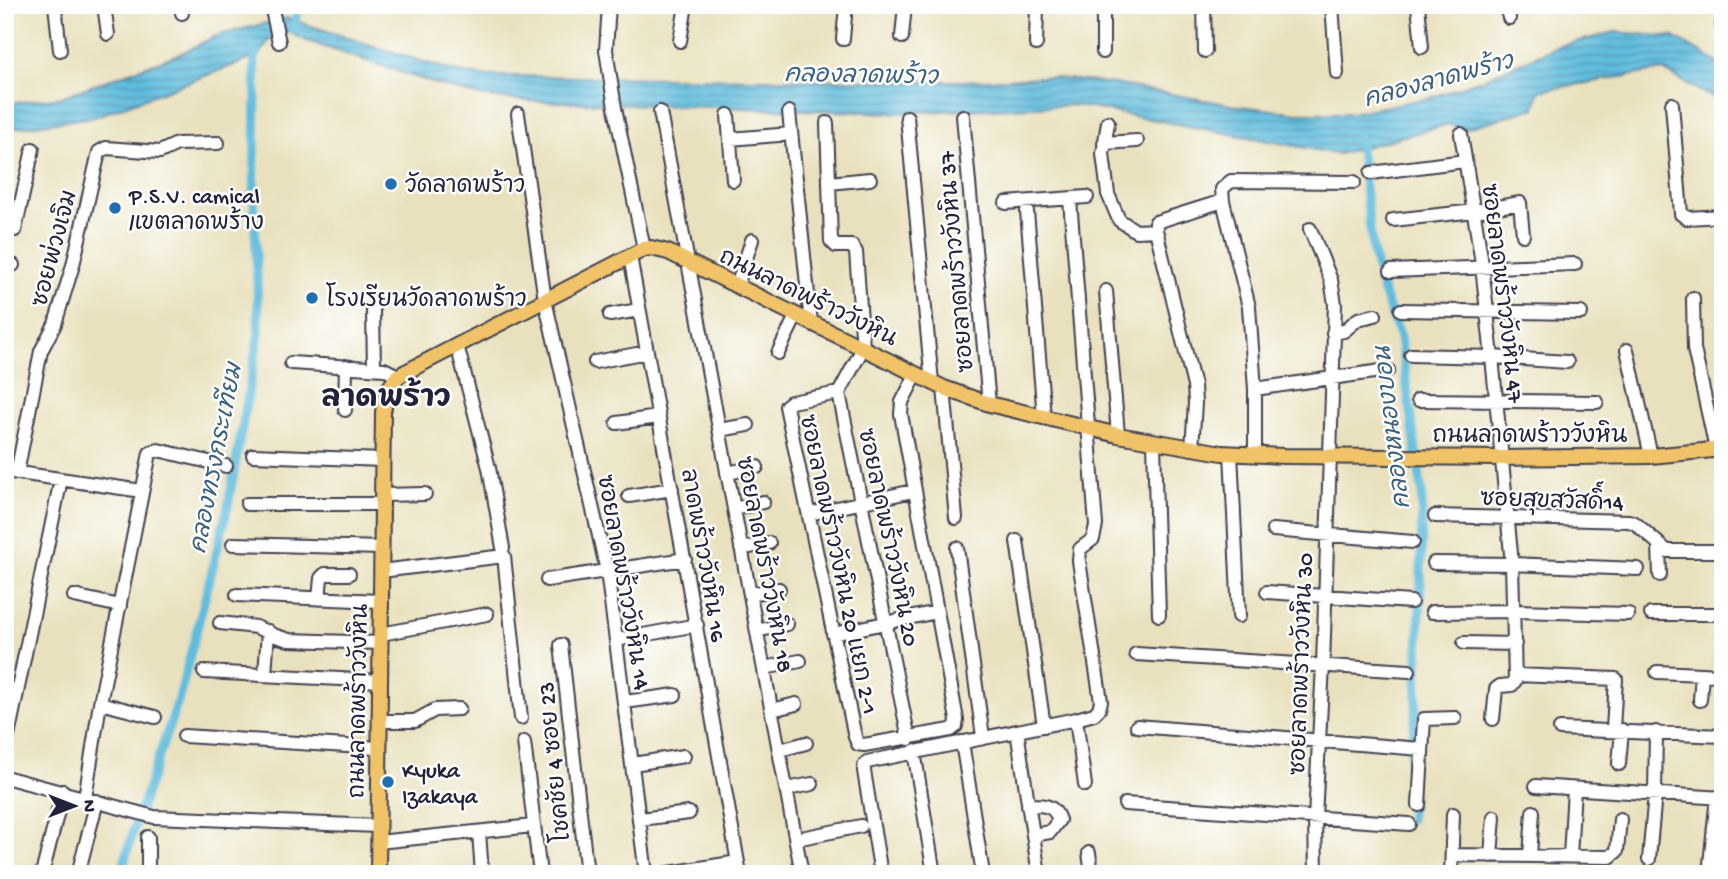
<svg xmlns="http://www.w3.org/2000/svg" width="1728" height="879" viewBox="0 0 1728 879" font-family="'Gochi Hand','Playpen Sans Thai',sans-serif">
<defs>
<pattern id="water-rules" width="6" height="5" patternUnits="userSpaceOnUse" patternTransform="scale(1.75)"><rect width="6" height="5" fill="#5fbcdd"/><path d="M0 2.5h6" fill="none" stroke="#4e98b4"/></pattern>
</defs>
<rect width="100%" height="100%" fill="#fff"/>
<filter id="ink" filterUnits="userSpaceOnUse"><feTurbulence type="fractalNoise" baseFrequency=".0143" numOctaves="2"/><feDisplacementMap in="SourceGraphic" scale="14" xChannelSelector="R" yChannelSelector="G"/><feConvolveMatrix kernelMatrix="1 2 1 2 8 2 1 2 1" color-interpolation-filters="sRGB"/></filter>
<filter id="wash" filterUnits="userSpaceOnUse"><feTurbulence type="fractalNoise" baseFrequency=".00686" numOctaves="4" result="noise"/><feDisplacementMap in="SourceGraphic" scale="28" xChannelSelector="R" yChannelSelector="G"/><feGaussianBlur stdDeviation="1.57" result="paint"/><feColorMatrix in="noise" values="0 0 0 0 0 0 0 0 0 0 0 0 0 0 0 0 0 1.4 0 .05"/><feComposite in="paint" operator="in"/></filter>
<g filter="url(#wash)">
<rect width="100%" height="100%" fill="#e9e1be"/>
<!-- water -->
<path fill="url(#water-rules)" stroke="#406f8c" stroke-width="2" d="M286,18L449,70L479,76L963,81L1046,77L1114,84L1232,105L1297,113H1351L1430,98L1481,80L1556,47L1615,32L1674,37L1723,66V100L1707,95L1663,70L1539,91L1535,108L1464,129L1449,124L1338,154L1075,105L895,113L530,101L479,96L445,87L307,41L289,32L269,40L259,56L94,117L5,129V104L61,97L182,53L216,36Z"/>
<g fill="none" stroke-linecap="round" stroke-linejoin="round">
<!-- canal -->
<path stroke="#5fbcdd" stroke-width="9" d="M294,30L298,5
M1359,138L1373,253L1382,289L1400,338L1422,492L1421,583L1416,713L1411,749L1410,819
M121,874L135,825L179,698L207,590L228,506L259,333L254,200L256,96L254,47"/>
</g>
</g>
<g filter="url(#ink)">
<g fill="none" stroke-linecap="round" stroke-linejoin="round">
<defs>
<path id="minor" d="M55,5L60,50
M104,5L108,34
M181,5L182,13
M271,5L279,42
M609,5L606,50L615,108L644,249
M1204,5L1205,51
M1332,5L1337,73
M1418,5L1422,47
M1506,5L1509,18
M1722,25L1723,20
M902,37L905,5
M843,39L846,5
M680,41L686,5
M1036,44L1037,5
M1103,52V5
M1672,104L1681,214L1687,218L1723,216
M660,112L802,874
M789,112L811,323
M518,114L545,300L607,571L646,874
M728,115L733,180
M963,116L989,404
M907,117L932,382
M1108,122L1103,154L1108,194L1119,220L1136,231L1156,230
M827,123L831,241L836,246H852L856,252L863,348L839,393L909,739
M1461,134L1481,257L1492,357L1512,564L1515,681L1512,685L1500,686L1496,689L1493,719
M730,139L791,134
M1104,143L1137,141
M1371,173L1465,161
M829,183L870,179
M1006,203L1087,197
M1027,211L1044,417
M1393,220L1475,211L1520,203L1523,235
M5,229L15,230L33,149
M1310,229L1331,280L1335,304L1323,665L1315,818L1316,874
M630,256L740,874
M5,264L13,265
M1391,271L1575,264
M737,286L752,240
M1106,291L1118,435
M1693,298L1694,349L1716,449
M1401,310L1581,313
M373,311L374,368
M610,315L639,310
M1333,333L1344,331L1358,319L1375,315
M457,345L489,468L503,548
M1627,350L1651,456
M778,353L796,316
M1411,355L1492,357L1567,362
M595,362L647,352
M291,363L384,369L398,376
M944,388L956,518
M1255,389L1388,370
M839,393L791,402L786,406L855,737L858,744L864,745L951,730L956,726L957,720L901,414L902,402L916,375
M1418,400L1597,402
M345,410L346,366
M617,423L658,417
M719,430L748,425
M1154,443L1159,615
M1192,449L1195,403L1194,386L1156,230V222L1223,201
M1231,453L1239,616
M253,455L383,460
M1255,455V389L1249,307L1223,201L1222,189L1231,181L1354,182
M5,471L142,491
M17,473L41,351L55,324L73,265L99,152L106,148L160,152L177,144L218,143
M727,473L757,467
M382,495L425,494
M629,496L672,489
M247,504H382
M734,509L763,502
M809,514L913,491
M1435,516L1629,521L1635,523L1667,551H1723
M1273,530L1413,542
M1017,541L1044,726
M233,544L382,548
M1659,545L1660,575
M957,548L983,737
M741,549L769,543
M1434,563L1512,564L1638,569
M381,571L504,556L521,718
M547,580L685,559
M1267,592L1411,602
M750,594L779,589
M237,595L381,601
M74,596L120,606
M319,599L321,578L325,574H349
M1432,612L1514,611L1628,614
M1651,614H1723
M220,623L256,627L276,636L289,640L381,643
M757,631L787,624
M381,634L487,614
M833,634L937,612
M616,640L697,625
M1464,643L1515,644
M561,645L587,874
M1136,654L1409,671
M764,668L800,661
M204,672L380,681
M1657,672L1723,675
M265,675L268,631
M1516,675L1616,679L1613,729
M1700,700L1702,674
M625,702L675,695
M100,703L155,717
M772,710L796,704
M1076,719L1085,785
M380,721H415L435,710L459,709
M1137,726L1421,749
M1560,729L1723,736
M1017,731L1039,874
M184,736L379,748
M524,742L540,874
M962,742L983,874
M780,750L806,743
M5,751L61,479
M914,751L934,874
M633,764L684,756
M1619,764L1622,730
M5,777L154,817L378,826
M1536,786L1723,798
M787,789L812,784
M85,798L100,703L150,453L158,450L226,466
M1125,804L1409,824
M1028,805C1043,805 1054,804 1059,820L1050,832L1033,835
M1419,805L1424,719L1455,718
M640,819L689,813
M479,832L482,874
M796,839L861,826
M378,842L533,826
M1089,853L1092,874
M1453,855L1610,857L1617,851L1620,819
M1491,856L1494,817
M1530,856L1533,812
M1570,856L1574,789
M1649,859L1655,794L1656,732
M1710,864L1717,797
M42,874L63,791
M78,874L97,801
M148,874V837
M663,874L738,862
M881,874L864,771V766L867,762L1076,719L1094,714L1099,709L1101,701L1079,561L1080,549L1093,539L1096,525L1070,200
M1451,874L1453,814"/>
<path id="major" d="M378,874L383,412L387,391L398,376L644,249L651,248L668,252L944,388L989,404L1118,435L1222,453L1284,456L1501,458L1651,456L1723,449"/>
</defs>
<!-- minor casing -->
<use href="#minor" stroke="#403f4f" stroke-width="16"/>
<!-- major casing -->
<use href="#major" stroke="#403f4f" stroke-width="18"/>
<!-- minor -->
<use href="#minor" stroke="#fff" stroke-width="12"/>
<!-- major -->
<use href="#major" stroke="#f0c369" stroke-width="14"/>
</g>
</g>
<!-- markers -->
<g fill="#1f6fb2" stroke="#fff" stroke-width="2.5">
<circle cx="391" cy="184" r="7"/>
<circle cx="115" cy="208" r="7"/>
<circle cx="312" cy="298" r="7"/>
<circle cx="388" cy="782" r="7"/>
</g>
<g text-anchor="middle" stroke-width="5" stroke-linejoin="round" paint-order="stroke">
<!-- poi labels -->
<g font-size="23" fill="#22223b" stroke="#fff" text-anchor="start">
<text x="405" y="192">วัดลาดพร้าว</text>
<text x="129" y="203">P.S.V. camical<tspan x="129" dy="26">/เขตลาดพร้าง</tspan></text>
<text x="326" y="306">โรงเรียนวัดลาดพร้าว</text>
<text x="402" y="777">Kyuka<tspan x="402" dy="26">Izakaya</tspan></text>
</g>
<!-- street labels -->
<g font-size="23" fill="#22223b" stroke="#fff">
<text transform="translate(53 248) rotate(-75)" y="8">ซอยพ่วงเจิม</text>
<text transform="translate(955 262) rotate(-95)" y="8">ซอยลาดพร้าววังหิน 37</text>
<text transform="translate(1504 293) rotate(83)" y="8">ซอยลาดพร้าววังหิน 47</text>
<text transform="translate(809 296) rotate(26)" y="8">ถนนลาดพร้าววังหิน</text>
<text x="1530" y="442">ถนนลาดพร้าววังหิน</text>
<text transform="translate(1552 499) rotate(2)" y="8">ซอยสุขสวัสดิ์14</text>
<text transform="translate(890 537) rotate(78)" y="8">ซอยลาดพร้าววังหิน 20</text>
<text transform="translate(705 555) rotate(80)" y="8">ลาดพร้าววังหิน 16</text>
<text transform="translate(766 564) rotate(79)" y="8">ซอยลาดพร้าววังหิน 18</text>
<text transform="translate(840 564) rotate(78)" y="8">ซอยลาดพร้าววังหิน 20 แยก 2-1</text>
<text transform="translate(625 582) rotate(80)" y="8">ซอยลาดพร้าววังหิน 14</text>
<text transform="translate(1300 664) rotate(-88)" y="8">ซอยลาดพร้าววังหิน 30</text>
<text transform="translate(357 701) rotate(-89)" y="8">ถนนลาดพร้าววังหิน</text>
<text transform="translate(553 762) rotate(-96)" y="8">โชคชัย 4 ซอย 23</text>
</g>
<!-- water labels -->
<g font-size="24" font-style="italic" fill="#3a607c" stroke="#fff">
<text transform="translate(861 74) rotate(1)" y="8">คลองลาดพร้าว</text>
<text transform="translate(1438 79) rotate(-15)" y="8">คลองลาดพร้าว</text>
<text transform="translate(1391 428) rotate(-97)" y="8">คลองหนองบอน</text>
<text transform="translate(215 458) rotate(-79)" y="8">คลองทรงกระเทียม</text>
</g>
<!-- district labels -->
<g font-size="30" font-weight="bold" fill="#22223b" stroke="#fff">
<text x="386" y="406">ลาดพร้าว</text>
</g>
</g>
<!-- margin -->
<rect width="1728" height="879" fill="none" stroke="#fff" stroke-width="28"/>
<!-- north arrow -->
<g transform="translate(74 806) rotate(90)" stroke="#ffffff" stroke-width="5" paint-order="stroke">
<path d="M0-5L12 26L0 18L-12 26Z" fill="#22223b"/>
<text y="-10" font-size="19" font-weight="bold" text-anchor="middle" fill="#22223b">N</text>
</g>
</svg>
